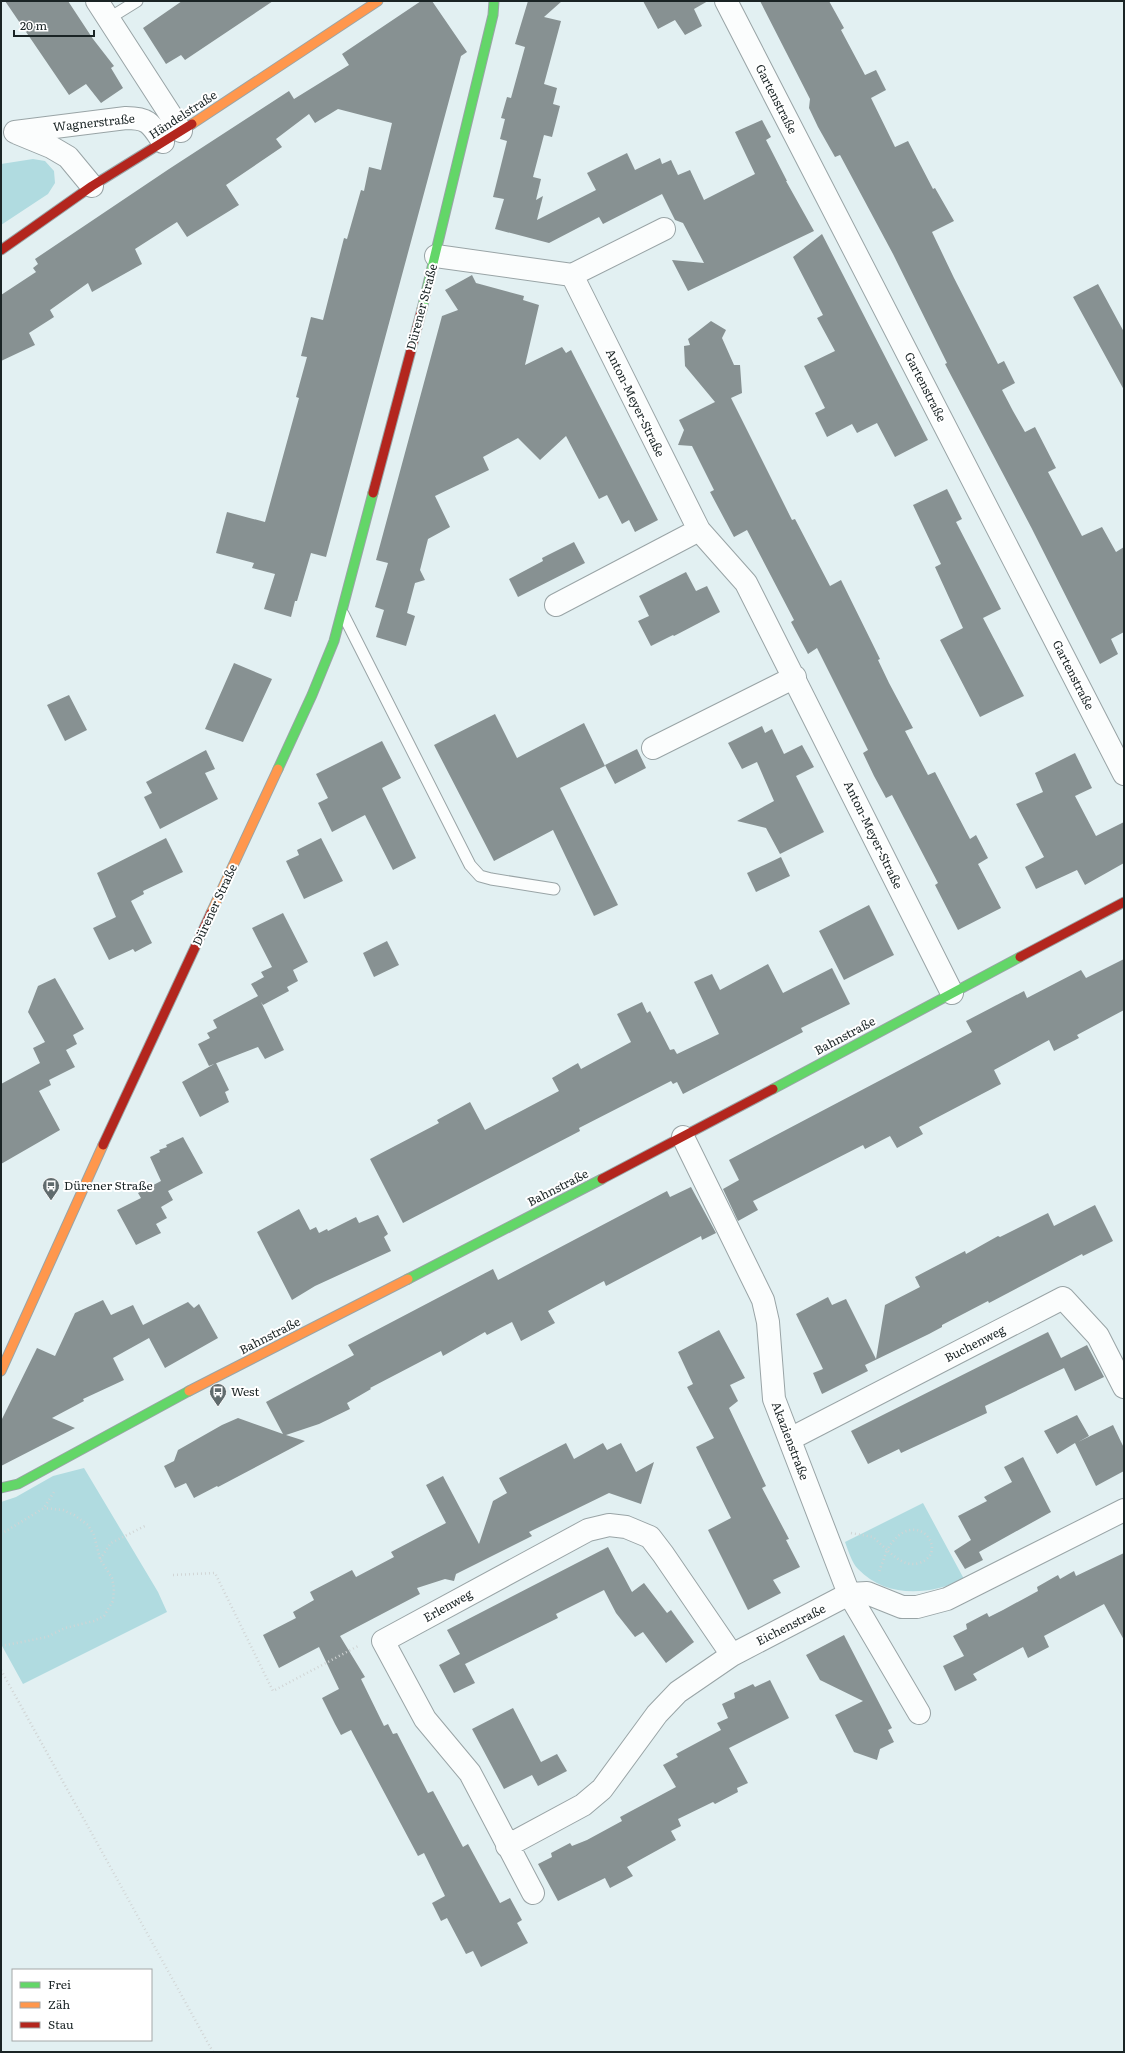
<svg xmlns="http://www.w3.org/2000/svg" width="1125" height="2053" viewBox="0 0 1125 2053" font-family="Literata,serif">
<rect width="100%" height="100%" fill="#e2f0f2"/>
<!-- green -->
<path fill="#b0dbe0" d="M33,159L45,161L54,171L55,183L48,194L1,225V164Z
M84,1468L158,1592L167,1612L23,1684L1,1644V1502L16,1497L53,1476Z
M923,1503L964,1579C930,1595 887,1599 858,1569C852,1563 848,1550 845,1542Z"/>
<!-- building -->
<path fill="#879192" d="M5,1H68L93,39L114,66L111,68L123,88L101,103L86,84L69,95Z
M182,1H273L185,60L181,55L166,64L143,28Z
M421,1H432L467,52L461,56L326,557L311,553L297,601H295L291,617L264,609L275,574L252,568L254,563L216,553L227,512L265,522L299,398L296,397L307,357L301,356L311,317L323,320L344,238L347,239L361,190L364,191L369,167L381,170L392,123L338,109L315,123L309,114L276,139L282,147L226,185L239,205L187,237L177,222L135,249L142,264L92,292L88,283L50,310L54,317L29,333L35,345L1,361V295L36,272L33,268L38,264L35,259L169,169L289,91L294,99L349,65L342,54Z
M528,1H562L544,17L561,21L544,84L557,88L553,104L560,106L552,137L544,135L533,177L541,179L536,200L543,196L537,220L596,190L587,173L627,153L635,170L660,158L662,164L671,160L678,175L690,170L704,200L755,174L735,132L762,120L771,137L766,140L787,181H786L814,231L688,291L672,260L704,263L683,223L675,220L662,194L603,224L599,217L549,243L495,229L504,199L493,197L507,141L500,139L505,119L501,118L507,97L511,98L525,47L515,44Z
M643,1H708L694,9L702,26L685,35L675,20L658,29Z
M760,1H829L844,28L841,30L865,75L876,70L886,90L871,98L895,147L908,141L933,189L935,188L954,221L932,232L954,278L998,364L1004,361L1015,383L1002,390L1013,411L1025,432L1035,427L1056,468L1048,472L1082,536L1102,527L1116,552L1124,547V632L1111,639L1118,654L1100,664L1031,527L945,364L947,363L893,254L840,155L835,157L818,127L809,108L810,99Z
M822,234L928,440L895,457L877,423L857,433L852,424L827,437L815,413L825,408L804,366L835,351L817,318L823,315L793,257Z
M472,275L476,283L524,296L523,300L539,305L525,365L562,347L566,353L571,350L658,520L635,532L629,520L622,524L607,495L599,499L566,436L540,460L518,438L483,457L489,470L435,496L450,527L428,539L420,570L425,580L415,583L407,613L415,616L406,646L376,637L384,610L375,607L388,563L376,560L442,316L458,310L445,290Z
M1098,284L1124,332V390L1073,297Z
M711,321L726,330L722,338L734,365H740L742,393L731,398L792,520L795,519L830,586L841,580L880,659L878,660L889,683L913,728L905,731L928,775L935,772L970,839L976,835L988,858L978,864L1001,908L958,930L935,885L938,883L892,795L886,798L874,776L863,753L868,750L817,648L808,654L791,622L794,620L747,530L734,537L710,492L714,490L692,446L678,445L684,430L679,420L715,402L685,366L684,346L690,345L688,339Z
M947,489L962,519L956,522L1001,609L983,618L1024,696L980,717L940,640L963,628L935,567L941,564L913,505Z
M574,542L585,563L518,597L509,579L543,561L542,558Z
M686,572L696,591L707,586L720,612L674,636L673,635L651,646L638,621L649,616L639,596Z
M234,663L272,679L243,742L205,729Z
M69,695L87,730L65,741L47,705Z
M495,714L517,758L584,723L605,766L560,788L618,905L594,916L553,830L494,861L434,745Z
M762,726L765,733L772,729L784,754L802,745L814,767L796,776L824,832L780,854L766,828L737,821L774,801L757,762L742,769L728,743Z
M382,741L401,778L382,788L416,858L393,870L365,815L332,832L318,803L328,798L316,774Z
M637,749L646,768L615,784L605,765Z
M206,750L215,769L205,773L218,799L160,829L144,797L152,793L146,782Z
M1075,753L1092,788L1075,796L1096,836L1124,822V863L1085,885L1077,870L1036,889L1025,867L1044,857L1016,804L1043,792L1035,773Z
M166,838L183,872L143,891L144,894L131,901L152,943L135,952L133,949L109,960L93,928L116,917L97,873Z
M321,838L343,881L304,899L286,861L299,855L297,850Z
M781,857L790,876L756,892L747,873Z
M869,905L894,955L844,980L819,931Z
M283,913L308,962L293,970L298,981L287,987L289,991L263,1005L261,1002L284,1050L265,1059L258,1047L209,1066L198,1044L210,1038L207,1033L217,1028L213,1020L258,996L251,984L264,977L261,972L272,967L252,928Z
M387,941L399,965L374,977L363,953Z
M1124,959V1010L1077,1035L1079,1038L1054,1051L1049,1040L994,1070L1001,1084L919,1127L923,1134L897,1148L890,1136L865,1149L863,1145L753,1201L758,1210L738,1221L723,1189L739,1180L729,1160L972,1032L966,1021L1024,991L1027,998L1081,970L1086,978Z
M768,964L783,993L832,968L850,1004L801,1028L803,1032L683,1094L677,1082L673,1084L671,1081L579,1128L580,1131L403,1223L370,1159L439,1123L437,1120L470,1102L485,1130L559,1091L552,1078L578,1063L581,1069L631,1042L617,1014L642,1002L647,1013L650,1011L670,1050L674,1049L677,1054L719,1034L694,982L712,974L720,990Z
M55,978L84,1029L73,1035L77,1044L66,1050L75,1067L49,1080L51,1085L39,1091L60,1130L1,1164V1084L40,1063L33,1048L45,1042L28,1012L38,986Z
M216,1063L229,1090L225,1092L229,1102L200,1117L182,1082Z
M183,1137L203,1173L168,1191L173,1200L161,1207L167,1218L156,1224L161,1233L136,1245L117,1210L141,1198L138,1193L161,1181L150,1157L160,1152L159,1150L167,1147L166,1145Z
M691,1187L716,1233L702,1240L701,1236L606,1286L604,1281L548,1311L555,1323L521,1341L512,1322L487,1335L485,1332L443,1356L441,1351L370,1388L371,1389L347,1403L350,1409L319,1424L286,1435L305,1441L218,1487L217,1486L194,1498L186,1483L175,1488L164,1466L174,1461L178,1450L222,1425L238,1418L283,1434L266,1402L354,1355L348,1345L493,1269L498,1280L667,1191L670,1197Z
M1095,1205L1113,1241L1083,1256L1082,1254L989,1303L988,1301L942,1325V1327L929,1334L865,1365L868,1371L822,1394L813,1373L823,1369L796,1314L828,1297L832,1305L846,1299L876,1359L885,1305L920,1287L915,1277L965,1251L966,1254L998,1236L1000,1237L1048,1213L1054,1226Z
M299,1209L310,1230L316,1227L319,1233L327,1229L328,1231L356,1217L359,1223L378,1215L388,1234L384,1237L391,1251L315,1286L292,1300L257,1232Z
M103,1300L111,1315L133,1305L143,1325L188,1302L194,1308L199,1304L218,1338L165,1368L149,1338L113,1358L124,1380L83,1399L84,1401L52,1418L75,1428L1,1466V1421L37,1348L55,1356L75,1313Z
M719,1330L745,1378L730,1385L738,1401L729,1408L766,1486L762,1488L789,1539L786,1540L800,1567L773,1580L781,1593L748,1610L708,1530L731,1518L696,1447L714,1438L687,1387L693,1384L678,1352Z
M1048,1332L1061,1358L1087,1345L1104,1377L1075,1391L1064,1368L985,1406L987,1413L901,1453L899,1449L868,1464L851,1431Z
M1077,1415L1089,1436L1078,1442L1113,1425L1124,1448V1471L1096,1486L1075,1443L1057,1454L1044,1431Z
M566,1443L574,1459L603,1443L607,1450L621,1443L636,1472L654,1462L641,1504L609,1493L529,1532L532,1536L456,1574L454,1581L445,1579L417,1588L420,1594L340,1636L365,1677L361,1679L384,1726L388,1724L393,1734L397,1733L428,1793L433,1791L463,1847L468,1844L500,1903L510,1898L522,1920L517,1923L528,1943L481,1967L473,1951L466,1954L447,1918L441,1921L432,1903L445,1896L424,1853L418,1856L351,1730L341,1735L335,1724L322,1698L339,1689L319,1647L279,1668L263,1635L296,1618L293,1612L314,1600L310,1592L352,1570L356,1577L394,1557L391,1552L446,1523L426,1485L443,1476L479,1544L493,1501L507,1493L499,1478Z
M1023,1457L1051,1512L979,1552L983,1560L965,1569L954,1551L971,1540L958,1516L987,1501L984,1497L1012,1482L1004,1467Z
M608,1547L632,1592L644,1583L667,1613L671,1610L694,1642L666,1663L643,1632L635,1637L616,1613L604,1590L556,1614L558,1618L465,1664L475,1683L454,1693L439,1665L460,1654L447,1630Z
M1124,1553V1640L1104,1604L1044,1636L1049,1647L1028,1658L1023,1647L973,1674L977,1680L955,1691L943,1666L964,1656L953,1636L967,1629L966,1624L987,1613L989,1617L1003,1610L1038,1591L1037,1587L1058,1575L1060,1579L1074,1571L1076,1576Z
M844,1635L892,1728L888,1730L894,1742L880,1749L877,1760L854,1752L835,1715L863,1701L820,1680L806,1655Z
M770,1680L789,1718L729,1748L748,1783L737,1788L738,1792L715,1804L713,1802L678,1819L681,1826L671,1831L676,1840L627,1867L633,1876L610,1888L605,1878L558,1901L538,1864L552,1857L551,1853L570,1843L572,1846L587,1840L622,1821L620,1817L676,1787L663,1765L678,1757L676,1754L721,1730L717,1723L728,1718L722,1704L735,1698L734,1693L753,1684L755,1687Z
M513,1708L541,1762L557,1754L567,1771L538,1786L532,1775L504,1789L472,1729Z"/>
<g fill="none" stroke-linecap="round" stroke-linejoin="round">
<defs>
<path id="lane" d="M108,19L137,1
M343,614L470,865L480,876L491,879L554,889"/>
<path id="street" d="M97,1L181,131
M726,1L1124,774
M15,132L126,118C149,118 151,124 163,142
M17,133L51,147L68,157L92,186
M436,256L572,275L699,530L746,583L952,993
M572,275L664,229
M556,605L699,530
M653,748L795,677
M683,1137L763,1300L768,1322L774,1399L849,1594L919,1713
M790,1439L1063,1298L1098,1336L1124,1387
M507,1846L583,1805L602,1789L657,1714L678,1692L732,1655L849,1594L867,1593L902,1607H917L947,1599L1124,1510
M533,1893L470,1773L425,1719L383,1641L588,1530L609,1525L626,1527L650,1537L663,1554L732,1655"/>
<path id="fast" d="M422,309L493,15L494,1
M278,769L312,695L334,641L373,493
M773,1089L1020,957
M408,1279L602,1179
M1,1488L18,1484L189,1391"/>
<path id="slow" d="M192,124L378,1
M211,913L278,769
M1,1371L103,1145
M189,1391L408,1279"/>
<path id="jam" d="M1,250L92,186L192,124
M373,493L422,309
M1020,957L1124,902
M103,1145L211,913
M602,1179L773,1089"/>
</defs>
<!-- lane casing -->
<use href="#lane" stroke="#99a4a6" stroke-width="13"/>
<!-- street casing -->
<use href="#street" stroke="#99a4a6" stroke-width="24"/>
<!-- fast casing -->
<use href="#fast" stroke="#99a4a6" stroke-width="11"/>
<!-- slow casing -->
<use href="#slow" stroke="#99a4a6" stroke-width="11"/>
<!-- jam casing -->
<use href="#jam" stroke="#99a4a6" stroke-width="11"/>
<!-- path -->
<path stroke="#d1d5d5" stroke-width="2.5" stroke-dasharray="1 3" stroke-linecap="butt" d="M851,1533L873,1537L887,1550C915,1502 952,1553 919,1563C906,1567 896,1558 887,1550L879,1572
M1,1534L44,1508L54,1492
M100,1559L111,1543L147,1525
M173,1575L215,1573L273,1691L360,1645
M1,1646L47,1637L65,1628L94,1621L104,1616L113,1601L114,1588L112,1578L100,1559L94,1535L88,1525L74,1515L63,1510L44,1508
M1,1670L213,2052"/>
<!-- lane -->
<use href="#lane" stroke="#fbfdfd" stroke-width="11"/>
<!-- street -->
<use href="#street" stroke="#fbfdfd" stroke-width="22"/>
<!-- fast -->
<use href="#fast" stroke="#63d668" stroke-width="9"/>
<!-- slow -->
<use href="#slow" stroke="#ff974d" stroke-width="9"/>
<!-- jam -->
<use href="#jam" stroke="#b3261e" stroke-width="9"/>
</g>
<!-- icons -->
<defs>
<symbol id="bus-pin" viewBox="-11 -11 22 30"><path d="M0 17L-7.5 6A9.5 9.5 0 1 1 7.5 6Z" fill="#606b6d" stroke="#fff"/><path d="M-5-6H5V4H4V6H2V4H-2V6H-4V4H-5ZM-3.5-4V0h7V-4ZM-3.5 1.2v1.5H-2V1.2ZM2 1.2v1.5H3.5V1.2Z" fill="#fff"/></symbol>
</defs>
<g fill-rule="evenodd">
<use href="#bus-pin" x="41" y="1176" width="20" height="27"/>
<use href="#bus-pin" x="208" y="1382" width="20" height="27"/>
</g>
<g text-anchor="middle" stroke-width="4" stroke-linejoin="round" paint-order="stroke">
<!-- street labels -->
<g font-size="12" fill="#1a2425" stroke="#fff">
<text transform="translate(776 99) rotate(63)" y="4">Gartenstraße</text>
<text transform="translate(183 115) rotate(-33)" y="4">Händelstraße</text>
<text transform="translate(94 123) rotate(-6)" y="4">Wagnerstraße</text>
<text transform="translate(422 307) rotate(-75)" y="4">Dürener Straße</text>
<text transform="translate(925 387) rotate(63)" y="4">Gartenstraße</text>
<text transform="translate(635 403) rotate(64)" y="4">Anton-Meyer-Straße</text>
<text transform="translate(1073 675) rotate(63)" y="4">Gartenstraße</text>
<text transform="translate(873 835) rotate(64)" y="4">Anton-Meyer-Straße</text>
<text transform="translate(215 905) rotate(-65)" y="4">Dürener Straße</text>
<text transform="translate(845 1036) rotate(-28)" y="4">Bahnstraße</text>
<text transform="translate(558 1188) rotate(-27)" y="4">Bahnstraße</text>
<text transform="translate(270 1336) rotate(-27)" y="4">Bahnstraße</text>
<text transform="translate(975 1344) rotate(-27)" y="4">Buchenweg</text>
<text transform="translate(790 1441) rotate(69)" y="4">Akazienstraße</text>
<text transform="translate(448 1606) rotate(-29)" y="4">Erlenweg</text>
<text transform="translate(791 1625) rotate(-27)" y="4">Eichenstraße</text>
</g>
<!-- poi labels -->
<g font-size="12" fill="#1a2425" stroke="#fff" text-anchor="start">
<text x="64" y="1190">Dürener Straße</text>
<text x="231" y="1396">West</text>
</g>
</g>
<!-- border -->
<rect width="1125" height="2053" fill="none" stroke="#1a2425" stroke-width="4"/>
<!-- legend -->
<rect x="12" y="1969" width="140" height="72" fill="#ffffff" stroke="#a3a7a8"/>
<rect x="20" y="1982" width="20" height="6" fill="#63d668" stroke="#a3a7a8"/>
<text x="48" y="1989" font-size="12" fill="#1a2425">Frei</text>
<rect x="20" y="2002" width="20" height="6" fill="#ff974d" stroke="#a3a7a8"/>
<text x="48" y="2009" font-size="12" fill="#1a2425">Zäh</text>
<rect x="20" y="2022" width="20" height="6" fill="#b3261e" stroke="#a3a7a8"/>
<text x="48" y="2029" font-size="12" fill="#1a2425">Stau</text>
<!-- scale -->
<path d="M14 30v6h80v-6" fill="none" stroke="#1a2425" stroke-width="2"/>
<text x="20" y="30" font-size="12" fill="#1a2425" stroke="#ffffff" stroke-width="3" paint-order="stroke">20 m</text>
</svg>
